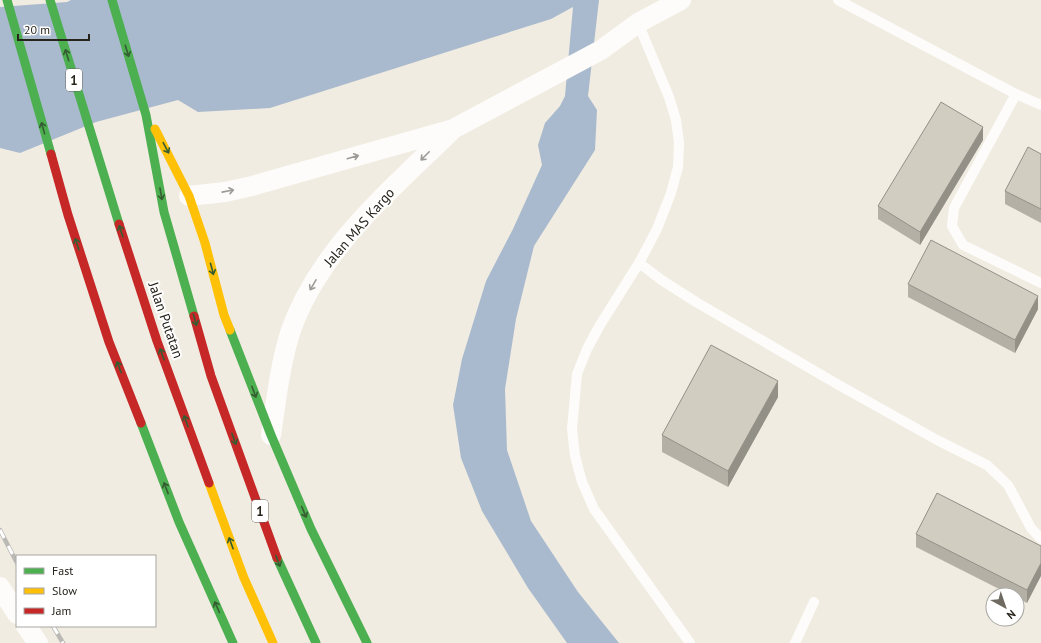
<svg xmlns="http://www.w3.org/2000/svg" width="1041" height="643" viewBox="0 0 1041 643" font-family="'PT Sans',sans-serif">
<rect width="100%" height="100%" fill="#f1ece1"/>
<!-- water -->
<path fill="#a9bace" d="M71,0H599L588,96L597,110L595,150L534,246L516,319L505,389L507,450L531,521L578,592L619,643H567L528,588L482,511L461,458L453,405L462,359L486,281L513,229L542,165L538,145L545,123L560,106L565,96L573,7L551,19L270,108L198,112L178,100L96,122L20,153L0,148V7L67,2Z"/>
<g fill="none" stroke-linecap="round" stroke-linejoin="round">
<!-- lane -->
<path stroke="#fdfcfa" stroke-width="10" d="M838,0L1016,94L954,208L952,226L963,245L1041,283
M638,23L669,97L676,120L679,143L678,167L671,193L657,229L639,263L600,325L587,349L577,374L572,429L575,456L582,482L594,509L690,643
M1016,94L1041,105
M639,263L663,281L696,302L837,384L937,440L987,465L1008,485L1031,528L1041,539
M795,643L814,602"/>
<!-- street -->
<path stroke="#fdfcfa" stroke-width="20" d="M189,196L225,192L252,186L453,129L601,50L638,23L681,0
M271,435C276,401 280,366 290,333C318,250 391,190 452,130
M0,587L17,614
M26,626L38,643"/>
<!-- fast -->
<path stroke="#4caf50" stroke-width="9" d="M7,0L51,154
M50,0L119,224
M112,0L146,115L164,212L194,316
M230,330L271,435L311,529L367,643
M141,423L179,522L233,643
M277,558L316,643"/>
<!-- slow -->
<path stroke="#ffc107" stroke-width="9" d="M155,129L189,196L205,243L224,315L230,330
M209,483L244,578L273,643"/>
<!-- jam -->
<path stroke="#c62828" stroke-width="9" d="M51,154L68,215L109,342L141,423
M119,224L157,341L209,483
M194,316L211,376L277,558"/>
<defs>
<path id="rail" d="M0,530L17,563
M53,626L63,643"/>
</defs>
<!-- rail casing -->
<use href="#rail" stroke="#bab9b6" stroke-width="4.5"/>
<!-- rail -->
<use href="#rail" stroke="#fff" stroke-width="3" stroke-dasharray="9" stroke-linecap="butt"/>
</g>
<!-- wall -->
<path fill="#b5b0a6" d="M983,140L920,245L878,219V206Z
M1041,154V223L1005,204V191Z
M908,284L1038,309L1015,353L908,297Z
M778,397L728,487L662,452V435Z
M916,534L1041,546L1027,603L1017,598V595H1011L916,547Z"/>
<!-- shaded-wall -->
<path fill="#939087" d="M983,127V140L920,245V232Z
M1038,296V309L1015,353V340Z
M778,381V397L728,487V471Z
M1041,563V576L1027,603V590Z"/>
<!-- building -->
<path fill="#d2cdc1" stroke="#939087" d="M941,102L983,127L920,232L878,206Z
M1028,147L1041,154V209L1005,191Z
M931,240L1038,296L1015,340L908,284Z
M711,345L778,381L728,471L662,435Z
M937,493L1041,546V563L1027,590L916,534Z"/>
<!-- one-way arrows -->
<defs><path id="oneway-shaft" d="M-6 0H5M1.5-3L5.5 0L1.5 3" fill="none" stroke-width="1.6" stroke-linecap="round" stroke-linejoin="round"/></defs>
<g stroke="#365c31">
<use href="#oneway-shaft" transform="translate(127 51) rotate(73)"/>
<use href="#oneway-shaft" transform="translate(67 55) rotate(-107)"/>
<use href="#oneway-shaft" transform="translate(43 128) rotate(-106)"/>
<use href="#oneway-shaft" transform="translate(166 148) rotate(62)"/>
<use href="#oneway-shaft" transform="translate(161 194) rotate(80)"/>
<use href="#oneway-shaft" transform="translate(121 231) rotate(-108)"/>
<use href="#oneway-shaft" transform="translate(77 244) rotate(-108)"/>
<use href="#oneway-shaft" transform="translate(212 269) rotate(75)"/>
<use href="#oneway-shaft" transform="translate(195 320) rotate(74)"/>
<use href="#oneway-shaft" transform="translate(162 354) rotate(-110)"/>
<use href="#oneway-shaft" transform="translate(119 367) rotate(-111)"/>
<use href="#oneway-shaft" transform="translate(254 392) rotate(69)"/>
<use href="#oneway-shaft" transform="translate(186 421) rotate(-110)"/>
<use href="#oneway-shaft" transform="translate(234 439) rotate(70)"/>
<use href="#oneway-shaft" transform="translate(166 488) rotate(-111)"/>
<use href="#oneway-shaft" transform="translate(304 512) rotate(67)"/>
<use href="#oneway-shaft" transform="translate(231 543) rotate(-110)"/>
<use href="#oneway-shaft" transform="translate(278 561) rotate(69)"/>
<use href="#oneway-shaft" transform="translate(217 607) rotate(-114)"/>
</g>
<g stroke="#9d9b96">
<use href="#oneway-shaft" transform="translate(425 156) rotate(135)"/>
<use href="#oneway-shaft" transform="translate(353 157) rotate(-16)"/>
<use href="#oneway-shaft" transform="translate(228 191) rotate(-11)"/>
<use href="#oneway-shaft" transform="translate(313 285) rotate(120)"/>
</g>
<g text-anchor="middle" stroke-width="4" stroke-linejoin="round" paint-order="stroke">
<!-- shield labels -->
<g fill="#fff" stroke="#686660" stroke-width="1">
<rect x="66" y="69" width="16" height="22" rx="3"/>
<rect x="252" y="500" width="16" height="22" rx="3"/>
</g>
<g font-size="13" font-weight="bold" fill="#27241c">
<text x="74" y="85">1</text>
<text x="260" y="516">1</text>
</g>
<!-- street labels -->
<g font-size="14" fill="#27241c" stroke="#fff">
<text transform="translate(359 227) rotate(-49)" y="5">Jalan MAS Kargo</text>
<text transform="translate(166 320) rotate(71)" y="5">Jalan Putatan</text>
</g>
</g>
<!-- legend -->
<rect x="16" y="555" width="140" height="72" fill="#ffffff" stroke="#a9a7a4"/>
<rect x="24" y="568" width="20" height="6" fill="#4caf50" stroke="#a9a7a4"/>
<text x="52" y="575" font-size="12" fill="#27241c">Fast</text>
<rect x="24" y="588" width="20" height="6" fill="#ffc107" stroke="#a9a7a4"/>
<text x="52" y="595" font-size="12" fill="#27241c">Slow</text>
<rect x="24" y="608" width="20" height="6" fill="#c62828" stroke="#a9a7a4"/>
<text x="52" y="615" font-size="12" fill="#27241c">Jam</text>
<!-- north arrow -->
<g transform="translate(1005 607) rotate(140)"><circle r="19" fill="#ffffff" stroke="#a9a7a4"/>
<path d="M0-3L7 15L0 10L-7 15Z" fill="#6e6a61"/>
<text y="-6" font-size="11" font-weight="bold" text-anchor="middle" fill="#27241c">N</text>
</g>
<!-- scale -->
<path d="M18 34v6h71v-6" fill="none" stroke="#27241c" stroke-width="2"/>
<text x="24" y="34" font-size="12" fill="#27241c" stroke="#ffffff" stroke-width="3" paint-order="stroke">20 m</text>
</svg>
